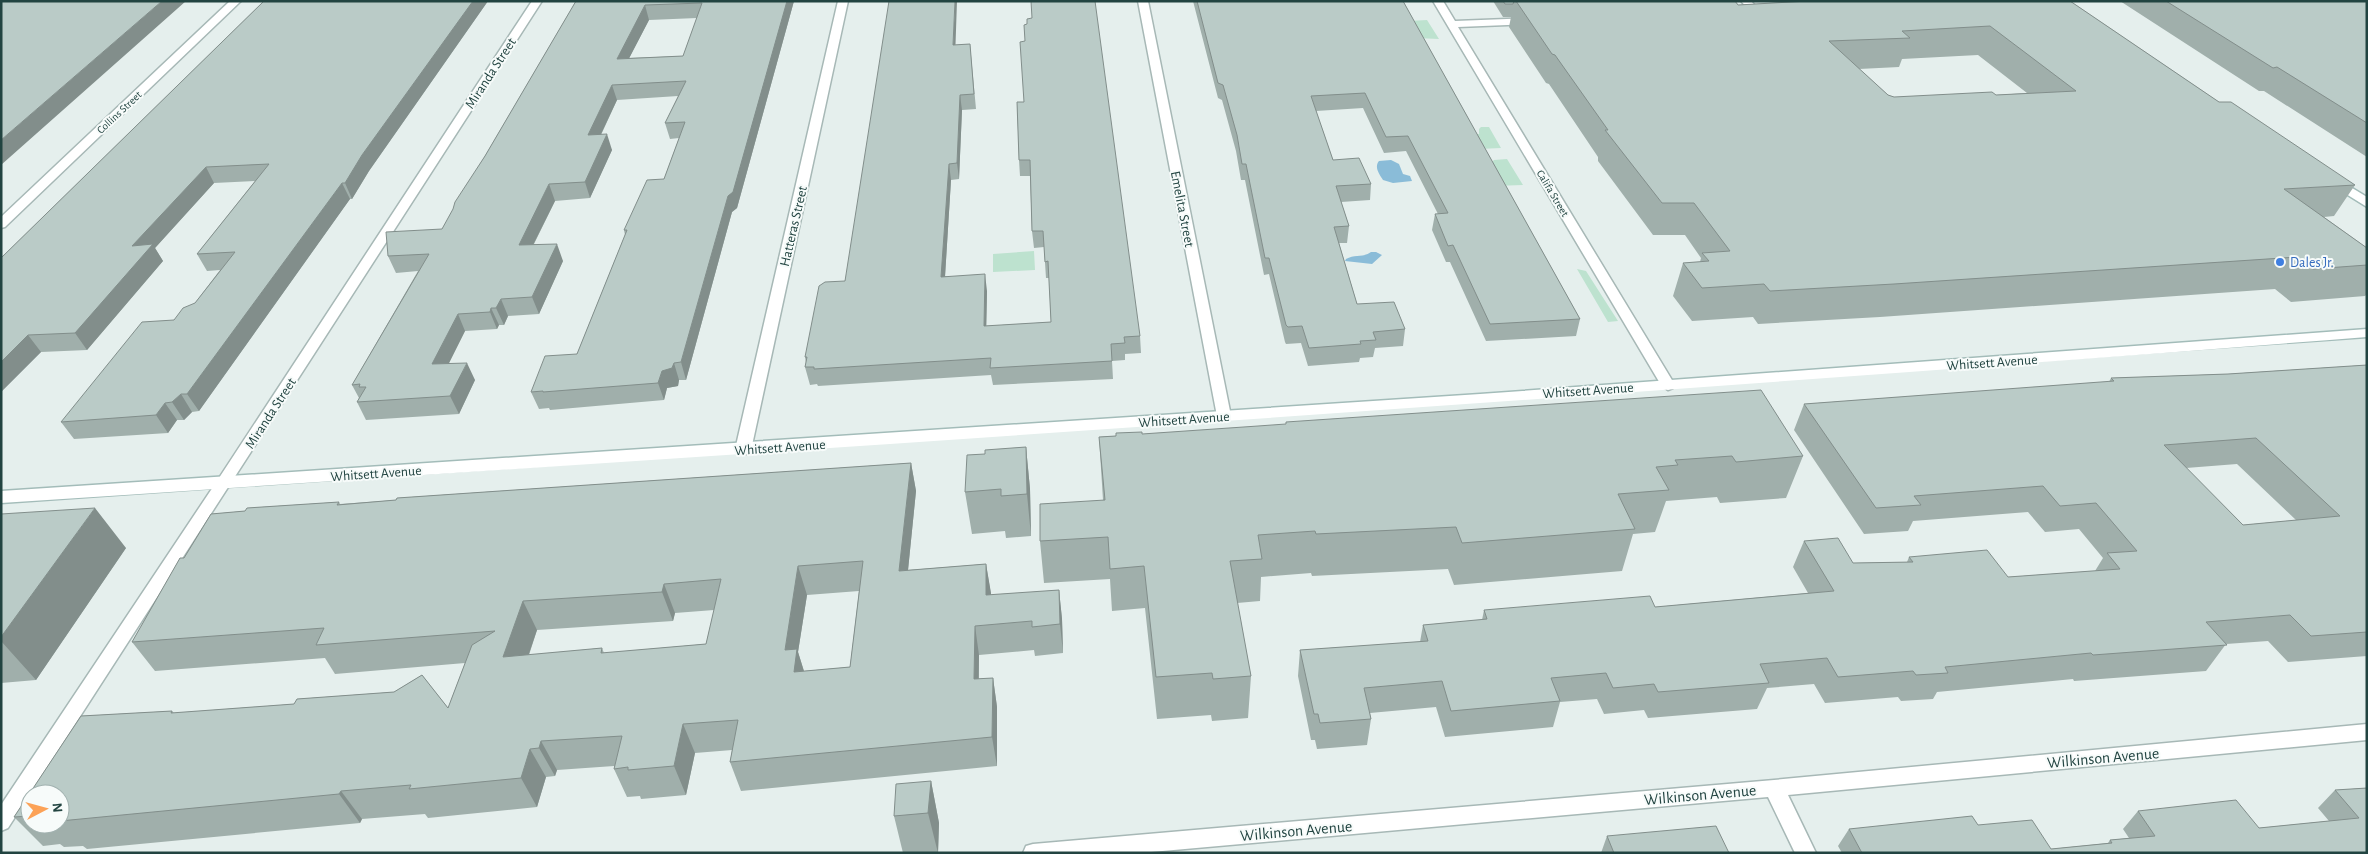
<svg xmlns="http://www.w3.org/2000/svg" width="2368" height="854" viewBox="0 0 2368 854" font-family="'Alegreya Sans',sans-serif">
<rect width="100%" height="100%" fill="#e5efed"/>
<!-- green -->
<path fill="#bde2cf" d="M1427,20L1439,39L1416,38L1409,21Z
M1481,127H1489L1501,148L1456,150L1469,135L1479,134V129Z
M1507,159L1523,185L1494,186L1491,163L1494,160Z
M1034,251L1035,270L993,272V254Z
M1577,269L1586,271L1618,321L1608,322Z"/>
<!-- water -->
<path fill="#8abcd8" d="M1391,160L1399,164L1403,174L1410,176L1412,181L1393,183L1383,180C1379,174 1374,167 1379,161Z
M1371,252H1376L1382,255L1372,264L1345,261L1346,259C1355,254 1363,258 1371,252Z"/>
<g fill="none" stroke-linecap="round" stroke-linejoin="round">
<defs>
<path id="minor" d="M230,1H241L5,227L1,228V217Z
M532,1H542L8,828L1,831V805L219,478Z
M838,1H848L751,450L748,454H738L735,450Z
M1138,1H1148L1231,416L1229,419H1219L1217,416Z
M1433,1H1443L1455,21L1530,18L1535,21L1530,24L1458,27L1675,385L1673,388L1668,390L1661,385Z
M1741,1H1751L1760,11L1752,13Z
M2367,724V740L1788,795L1816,853H1795L1768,797L1140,853H1023L1026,846L1033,844L1774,780Z"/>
<path id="secondary" d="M2334,177L2367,197V207L2330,184L2328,181Z
M2367,329V337C1579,399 790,451 1,503V491L1480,394Z"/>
</defs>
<!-- minor casing -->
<use href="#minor" stroke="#a7b8b6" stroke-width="3"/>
<!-- secondary casing -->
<use href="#secondary" stroke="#a3bcb9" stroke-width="3"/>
<!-- minor -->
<use href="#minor" fill="#fff" fill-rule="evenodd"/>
<!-- secondary -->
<use href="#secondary" fill="#fff" fill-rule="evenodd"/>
</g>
<!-- wall -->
<path fill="#a0afab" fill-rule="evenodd" d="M264,1H488L369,171L352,199H350L199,411L192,412L184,420H177L168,433L74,439L61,422L174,320L195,303L220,270L207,271L197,254L255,181L214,183L155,248L163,261L87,350L41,352L1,392V258Z
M576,1H794L737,208L732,212L686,380H679L678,386L667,388L664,400L550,410L549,408L539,409L531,392L577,354L625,235L624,230L664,179L679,138L670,139L665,123L678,96L617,100L601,135L612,150L590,198L555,201L534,244L563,261L539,314L508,316L504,325H499L497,329L465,331L449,363L475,380L459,414L366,420L357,402L359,398L352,385L418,271L396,273L388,256L442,229ZM697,18L683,56L629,58L649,20Z
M1193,1H1403L1580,319L1576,336L1486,341L1450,262H1446L1432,230L1435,214H1438L1406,151L1384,153L1363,108L1316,111L1333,160L1371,184L1370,200L1341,202L1349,226L1347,243H1339L1357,304L1405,329L1403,346L1375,348L1373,357L1360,358L1359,362L1308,366L1301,343L1286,344L1285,342L1269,274L1264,275L1245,180H1241L1236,151L1222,100L1218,98Z
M1493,1H1735L1738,5L1799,1H2070L2219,102L2355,185L2334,216L2324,217L2367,248V294L2365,296L2291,302L2275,289L1880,317L1758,324L1753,317L1692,321L1673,296L1683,263L1700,262L1701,258L1685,235H1653L1598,161V157L1549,84L1546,83L1509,27L1511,17H1503ZM1978,55L2027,93L1996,95L1894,97L1888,95L1859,69L1899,67L1902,59Z
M2120,1H2367V157L2264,91H2259Z
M970,44L976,109L962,110L959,179L951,180L945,276L987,291L986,326L1051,322L1049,278H1046L1044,247L1034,248L1032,231L1030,176H1020L1019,160L1017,102L1140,336L1141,353L1125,354V360L1112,361L1113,379L993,385L991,375L818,386L817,384L810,385L805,367L806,363L805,357L845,281L956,45Z
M2367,365V656L2288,662L2268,641L2226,644L2206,671L2074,681L2073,679L1937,692L1933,699L1901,701L1898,697L1825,703L1814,684L1767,688L1757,709L1648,718L1644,710L1604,714L1597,699L1560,702L1553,727L1445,737L1436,707L1370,713L1371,719L1367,745L1317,749L1315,740H1311L1298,676L1300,650L1420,642L1423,625L1482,620L1484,610L1655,607L1808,593L1793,567L1804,541L1853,563L1907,562L1909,557L2008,577L2095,571L2103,558L2079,529L2045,532L2028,512L1913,521L1908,531L1864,534L1794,430L1804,404L2109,382L2111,378L2228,374ZM2237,464L2296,520L2243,525L2186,468Z
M1142,434L1803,456L1786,498L1720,503L1717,497L1666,501L1655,532L1633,534L1622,571L1454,585L1448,569L1312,576L1311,573L1261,577L1260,601L1237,603L1251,676L1248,718L1212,721L1211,715L1157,719L1145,608L1112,611L1110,579L1044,583L1040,541L1103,500L1099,437Z
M1026,447L1030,489L1031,536L1006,538L1005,531L972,534L965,492L985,454Z
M911,463L916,491L908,570L986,564L991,595L1059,590L1062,619L1063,653L1035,656L1034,650L979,655V679L993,678L997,707V766L741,791L730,762L732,750L695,753L686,795L641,799L640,796L627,797L614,769V766L557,770L555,776L546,777L537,807L428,818L425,814L362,819L360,823L87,849L83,846L64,847L60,844L43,846L14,817L81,716L172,711L174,713L294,704L297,699L394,692L422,675L448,708L465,663L335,674L325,658L155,671L132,642L180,558H184L211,514L245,511L247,508L339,502L340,504L396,500L397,498ZM859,591L850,667L804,671L798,652L807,595ZM714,610L706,644L604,653L602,648L529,655L537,630L673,621L675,613ZM30,794H60V824H30Z
M1,514L126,548L36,680L1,683Z
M931,781L939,823L938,853H903L894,816Z
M2367,788V853H1842L1838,846L1849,829L1978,825L2051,849L2108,843L2110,840L2129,838L2123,829L2138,811L2259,828L2329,821L2318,808L2335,790Z
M1607,836L1729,853H1601Z"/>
<!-- shaded-wall -->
<path fill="#828e8b" d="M162,1H186L1,165V140Z
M473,1H488L369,171L352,199L345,183L362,155Z
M787,1H794L737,208L732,212L686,380L681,362L728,196Z
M955,1H957L955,59L953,45Z
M645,5L649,20L621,74L617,59Z
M612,85L617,100L593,151L588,135Z
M960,95L962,110L959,179L957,163Z
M607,134L612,150L590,198L585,182Z
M949,164L951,180L944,293L941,277Z
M206,167L214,183L155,248L163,261L87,350L75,333L132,246Z
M342,183L350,199L199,411L187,394Z
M549,184L555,201L525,261L519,245Z
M557,244L563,261L539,314L532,297Z
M985,274L987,291L986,343L984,326Z
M501,299L508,316L504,325L496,308Z
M491,308L499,325L497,329L490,312Z
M458,314L465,331L440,381L432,364Z
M28,335L41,352L1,392V362Z
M467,363L475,380L459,414L450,396Z
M674,363L679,380L678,386L667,388L664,400L658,383L662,371Z
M181,394L192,412L184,420L172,402Z
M165,403L177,420L168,433L156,415Z
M1026,447L1030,489L1031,536L1027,494Z
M911,463L916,491L905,600L899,571Z
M95,508L126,548L36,680L1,641V637Z
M986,564L991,593L990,624L986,595Z
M798,566L807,595L798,652L806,678L802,701L785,650Z
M664,584L675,613L673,621L662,592Z
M1059,590L1062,619L1063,653L1060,624Z
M523,601L537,630L518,686L503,657Z
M975,626L979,655L978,708L974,679Z
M993,678L997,707V766L992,737Z
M683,724L695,753L686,795L674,766Z
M541,741L557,770L555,776L539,748Z
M530,749L546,777L537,807L521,778Z
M931,781L939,823L938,853L928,813Z
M341,791L362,819L360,823L339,794Z"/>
<!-- building -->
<path fill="#bacbc7" stroke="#828e8b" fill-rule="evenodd" d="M1,1H162L1,140Z
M264,1H473L362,155L345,183H342L187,394H181L172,402L165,403L156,415L61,422L142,322L174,320L183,308L195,303L235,252L197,254L269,164L206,167L132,246L153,244L75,333L28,335L1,362V258Z
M576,1H787L733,192L728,196L681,362L674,363L672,368L662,371L658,383L543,392V391L531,392L545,356L577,354L627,230H624L647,180L664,179L685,122L665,123L686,81L612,85L588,135L607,134L585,182L549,184L519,245L557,244L532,297L501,299L496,308H491L490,312L458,314L432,364L467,363L450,396L357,402L366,387H359L360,384L352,385L429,254L388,256L386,232L442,229L453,209L455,202L485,156ZM702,3L683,56L617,59L645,5Z
M889,1H955L953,45L970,44L974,94L960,95L957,163L949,164L941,277L985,274L984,326L1051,322L1048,261L1045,262L1043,231H1032L1030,160H1019L1017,102H1024L1020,42L1025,41L1024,25L1027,24V19L1032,18L1031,1H1095L1140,336L1124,337L1125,343L1111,344L1112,361L990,368L991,358L814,369V367H805L807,357H805L819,286L825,282L845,281Z
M1197,1H1403L1580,319L1490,324L1453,245L1448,246L1435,214L1448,213L1408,136L1386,137L1365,93L1311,96L1333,160L1359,158L1371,184L1336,186L1349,226L1334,227L1357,304L1394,302L1405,329L1373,332L1376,340L1360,341L1361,344L1309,348L1302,326L1288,327L1286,325L1269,258H1265L1246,164H1242L1237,135L1223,85L1218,83Z
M1503,1H1514L1513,4H1505Z
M1516,1H1735L1738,5L1808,1H2070L2219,102H2231L2355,185L2284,189L2367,248V265L2313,269L2297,257L1894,284L1770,291L1764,284L1702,288L1683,263L1709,261L1702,253L1730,251L1694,203H1662L1605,130H1608L1555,55L1552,54ZM1990,26L2076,91L1996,95L1992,92L1894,97L1888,95L1829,41L1910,38L1902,31Z
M2166,1H2367V123L2277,67L2273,68Z
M2367,365V632L2311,636L2290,615L2206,622L2227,645L2093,655L2091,653L1945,667L1948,673L1916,675L1913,671L1838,677L1827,658L1760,664L1769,683L1658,692L1654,684L1613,688L1606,673L1551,678L1560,701L1451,711L1442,681L1364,688L1371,719L1320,723L1318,714H1314L1300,650L1428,641L1423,625L1487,619L1484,610L1650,596L1655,607L1834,591L1804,541L1838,538L1853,563L1913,562L1909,557L1987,550L2008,577L2120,569L2107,553L2137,551L2096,503L2060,506L2043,486L1914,496L1921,505L1876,508L1804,404L2114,381L2111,378L2228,374ZM2256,438L2340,516L2243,525L2164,445Z
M1761,390L1803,456L1736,462L1732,456L1675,460L1678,465L1656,467L1669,490L1618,494L1635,529L1462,543L1456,527L1316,534L1315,531L1258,535L1262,559L1230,561L1251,676L1213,679L1212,673L1156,677L1144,566L1110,569L1108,537L1040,541V504L1105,500L1099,437L1116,436V433L1142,432V434L1258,426L1286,424V422Z
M1026,447L1027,494L1001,496V489L965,492L967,455L985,454V450Z
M911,463L899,571L986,564V595L1059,590L1060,624L1032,627V621L975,626L974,679L993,678L992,737L730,762L738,720L683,724L674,766L628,770V767L614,769L622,736L541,741L539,748L530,749L521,778L409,789L411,785L341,791L339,794L60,821L61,817H60V794H30V816L14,817L81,716L172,711L171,713L294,704L297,699L394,692L422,675L448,708L472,645L495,631L316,645L324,628L132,642L180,558H184L211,514L245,511L247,508L339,502L337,505L396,500L397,498ZM863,561L850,667L794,672L797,649L785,650L798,566ZM721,579L706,644L601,653L602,648L503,657L523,601L662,592L664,584Z
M95,508L1,637V514Z
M931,781L928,813L894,816L896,784Z
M2367,788V853H1862L1849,829L1972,816L1978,825L2032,820L2051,849L2112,843L2110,840L2155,836L2138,811L2236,800L2259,828L2359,818L2335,790Z
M1716,826L1729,853H1614L1607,836Z"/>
<!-- markers -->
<circle fill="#3f7fe0" stroke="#f7fbfa" stroke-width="2" cx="2280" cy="262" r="5"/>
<g text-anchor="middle" stroke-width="4" stroke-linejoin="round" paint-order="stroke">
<!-- far-street labels -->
<g font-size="11" fill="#224441" stroke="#f7fbfa">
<text transform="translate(119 112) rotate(-43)" y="4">Collins Street</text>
<text transform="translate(1553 193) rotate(59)" y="4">Califa Street</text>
</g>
<!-- street labels -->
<g font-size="14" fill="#224441" stroke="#f7fbfa">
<text transform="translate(490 73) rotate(-57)" y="5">Miranda Street</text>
<text transform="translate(1183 209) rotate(79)" y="5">Emelita Street</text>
<text transform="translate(793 226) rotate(-77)" y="5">Hatteras Street</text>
<text transform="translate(1992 362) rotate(-4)" y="5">Whitsett Avenue</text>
<text transform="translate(1588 390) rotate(-4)" y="5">Whitsett Avenue</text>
<text transform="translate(270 413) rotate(-57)" y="5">Miranda Street</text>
<text transform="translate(1184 419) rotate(-4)" y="5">Whitsett Avenue</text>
<text transform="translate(780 447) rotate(-4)" y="5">Whitsett Avenue</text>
<text transform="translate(376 473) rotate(-4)" y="5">Whitsett Avenue</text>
</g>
<!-- shop labels -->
<g font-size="14" fill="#366cbe" stroke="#f7fbfa" text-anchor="start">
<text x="2290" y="267">Dales Jr.</text>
</g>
<!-- near-street labels -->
<g font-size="16" fill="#224441" stroke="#f7fbfa">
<text transform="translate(2103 757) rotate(-5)" y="6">Wilkinson Avenue</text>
<text transform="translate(1700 794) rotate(-5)" y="6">Wilkinson Avenue</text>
<text transform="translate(1296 830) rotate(-5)" y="6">Wilkinson Avenue</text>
</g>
</g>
<!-- border -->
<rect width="2368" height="854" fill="none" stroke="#224441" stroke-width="5"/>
<!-- north arrow -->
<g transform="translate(45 809) rotate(84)"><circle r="24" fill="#f7fbfa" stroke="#a2b2b0"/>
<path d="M0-4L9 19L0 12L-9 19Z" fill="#fca257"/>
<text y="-8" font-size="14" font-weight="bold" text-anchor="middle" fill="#224441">N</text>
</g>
</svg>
